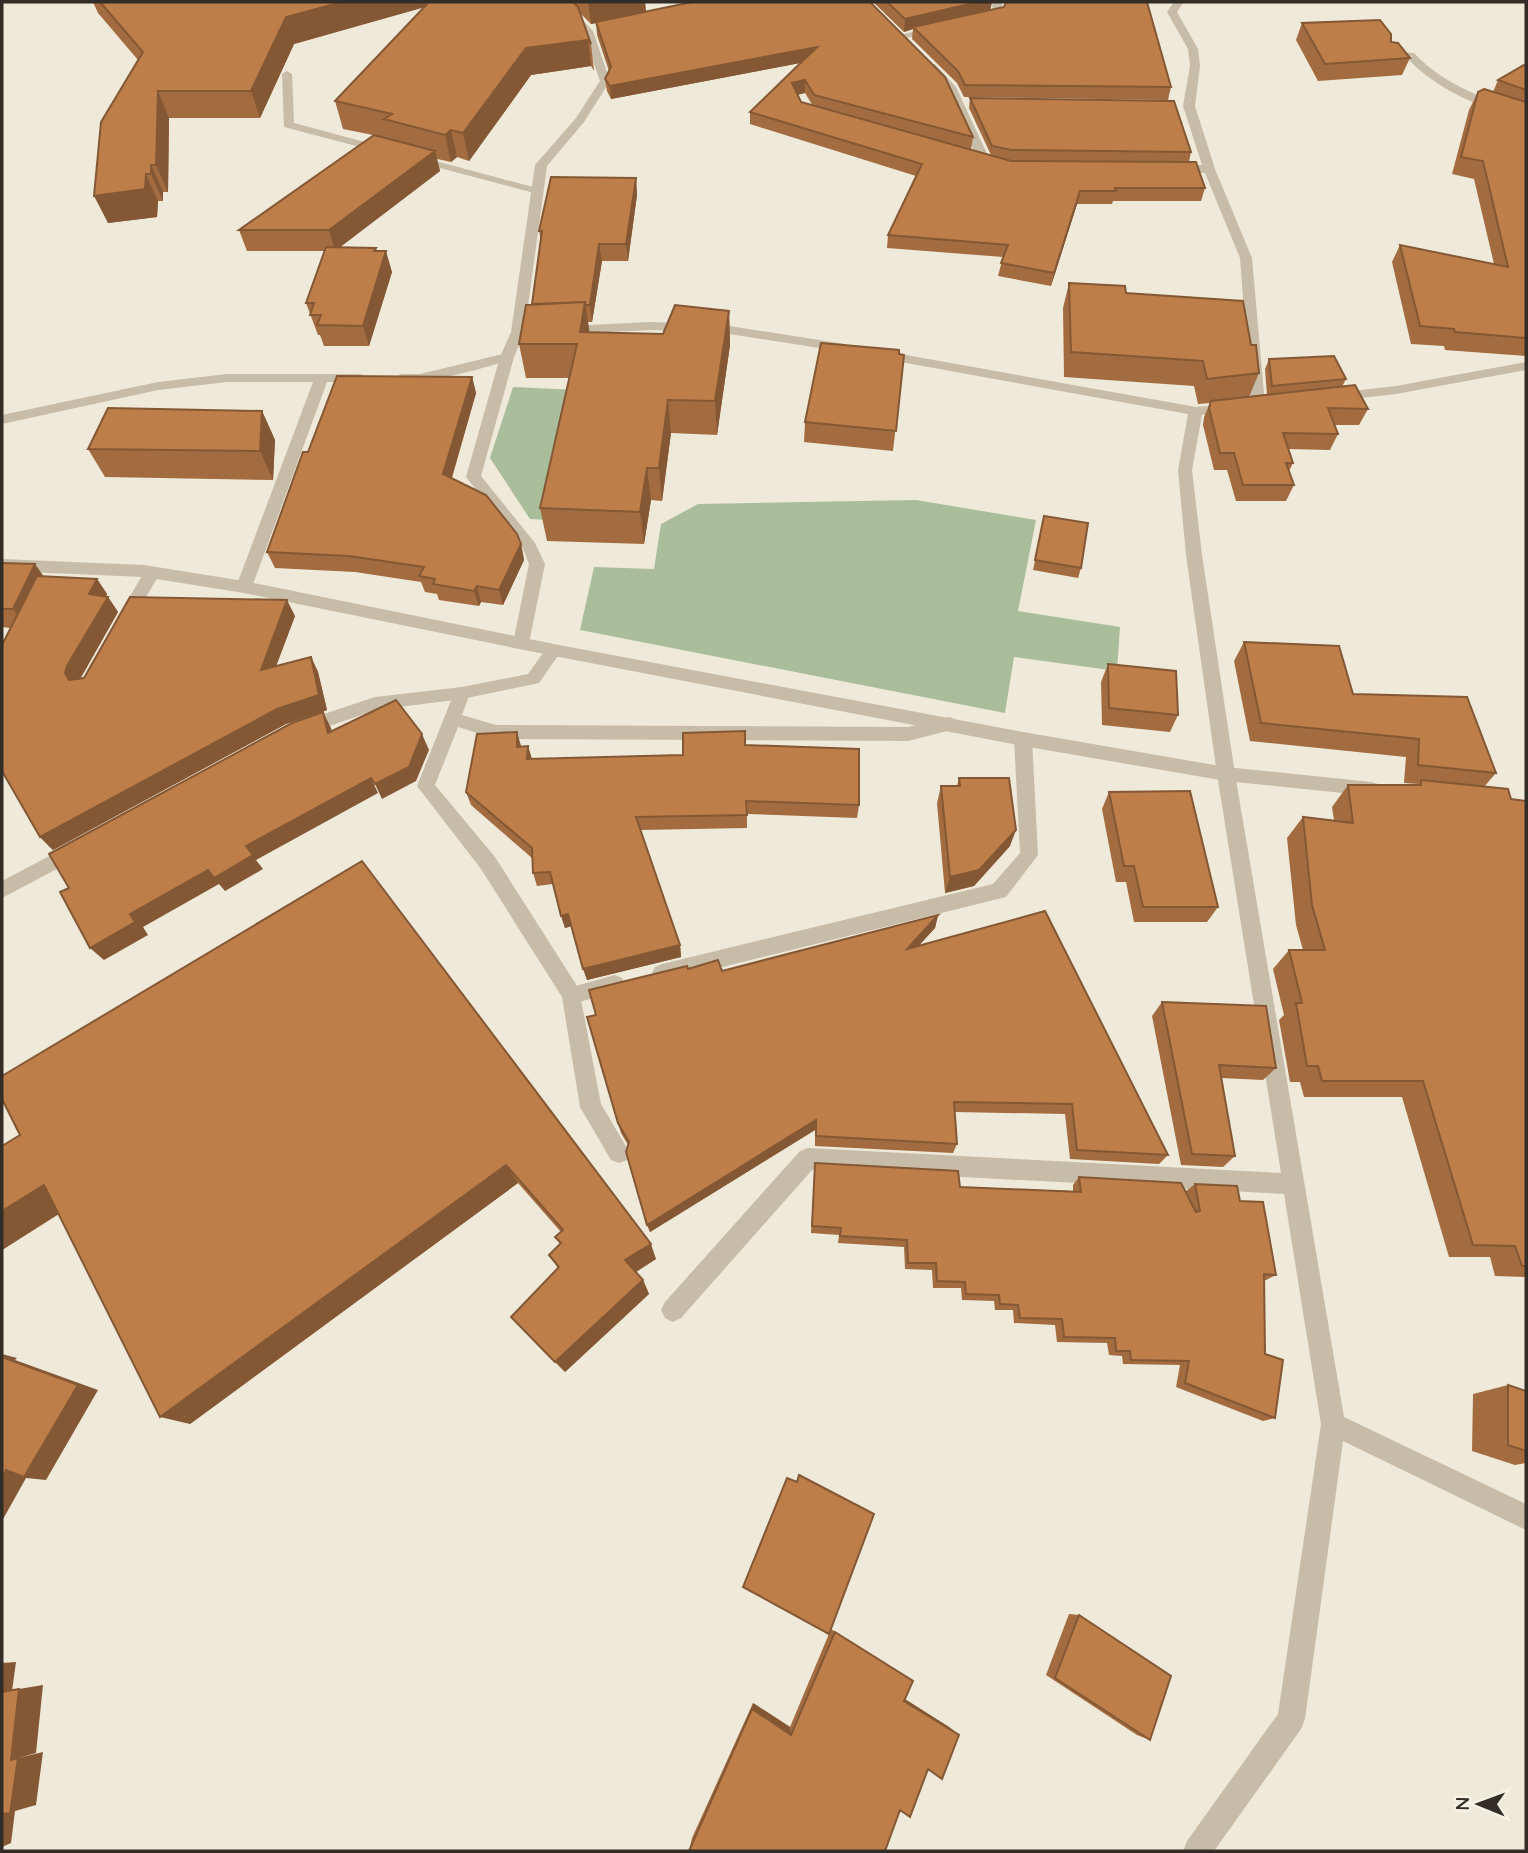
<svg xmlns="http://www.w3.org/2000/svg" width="1528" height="1853" viewBox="0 0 1528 1853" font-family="Quicksand,sans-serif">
<rect width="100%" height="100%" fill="#efe9da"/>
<!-- green -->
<path fill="#aabd9b" d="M513,387L577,390L549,520L530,519L490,458Z
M916,500L1036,520L1018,611L1120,627L1117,671L1014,657L1005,713L580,630L594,567L654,569L661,524L698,504Z"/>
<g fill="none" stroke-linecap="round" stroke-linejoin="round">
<!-- service -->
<path fill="#c6bca7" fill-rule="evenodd" d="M992,2H1002V17L975,21V17L993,13Z
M939,25L944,28L943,30L902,39L897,36Z
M1390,52L1414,53C1445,86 1484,98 1526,113V120C1483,109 1438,91 1407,58L1386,57V53Z
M287,71L292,74L294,123L544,190L538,194L284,127L282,74Z
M507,353L512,354V360C490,365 409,392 394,378L401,374H420Z
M227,374H361L368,378L361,382H327L252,587L244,593L236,587L313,382H227L158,390L2,424V415L158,382Z
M152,567L160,573L131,623H119L117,619L119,615L146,569Z
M462,687L468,688L470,693L462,715L496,725L908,727L949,717L955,719L958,724L955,729L908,741L496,739L458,727L435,785L495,857L579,989L601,1104L630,1153L627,1160L619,1163L611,1160L580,1107L562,997L481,869L417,786L454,693L456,688Z"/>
<!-- minor -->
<path fill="#c6bca7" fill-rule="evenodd" d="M556,2H566L593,31L610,81L584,122L547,166L525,328L651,322L723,325L845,344L852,348L845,352L723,333L651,330L523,336L514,357L481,476L535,543L545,564L529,643L521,649L513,643L529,564L523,549L466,477L500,357L511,332L535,165L576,118L600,81L583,32Z
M1174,2H1184L1177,12L1198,49L1200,66L1195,106L1215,169L1252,258L1265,405L1258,409L1251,405L1240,258L1205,173H1172L1166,169L1172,165H1202L1183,106L1190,66L1188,49L1167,12Z
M927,64H935L956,87L989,158L987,160L977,158L946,88L927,68Z
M878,350L1196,407L1207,406L1214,410L1212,413L1202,415L1192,470L1202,555L1235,774L1344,1417L1526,1504V1530L1343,1441L1305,1719L1301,1729L1214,1851H1183L1187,1841L1278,1714L1321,1424L1284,1194L813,1169L681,1318L673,1322L665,1318L661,1310L665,1302L800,1151L808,1148L1281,1173L1217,774L1186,555L1178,470L1188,414L873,357V351Z
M1526,362V370L1396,394L1334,401L1327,397L1334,393L1396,386Z
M554,644L562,650L539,683L462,699L376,710L303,735L297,733L294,728L297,723L375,697L462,687L528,674L548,646Z
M1023,732L1029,734L1032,739L1038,855L1006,897L662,982L655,979L652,973L655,967L662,964L993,884L1020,853L1014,739L1017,734Z
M76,842L83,845L85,850L83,855L2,898V881Z
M615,975L622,978L625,984L622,990L572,1004L565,1001L562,995L565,989Z"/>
<!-- tertiary -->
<path fill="#c6bca7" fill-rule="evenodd" d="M2,559L144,565L244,581L554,644L1023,732L1226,767L1372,782L1378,784L1381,789L1378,794L1372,796L1226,781L1023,746L554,656L244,593L144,577L2,571Z"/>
</g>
<!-- wall -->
<path fill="#a36c40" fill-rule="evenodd" d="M93,2H645L646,12L692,2L973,137L971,150L991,155L969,108L970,98L1191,152L1189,162L1205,188L1201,201H1113L1112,204H1077L1051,286L998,276L1003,257L887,248L888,235L916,176L750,124V112L800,63L611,99L607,91L605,79L609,71L597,35L596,23L591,24L579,12L591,44L594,71L591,66L531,75L469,161L457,157L451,162L437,159L440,171L340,247L377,251L392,272L369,346H324L320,335H318L306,303L325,251H247L239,230L373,135L343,129L335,101L424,7L294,44L260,118H169L168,192H163V201H158L157,217L108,223L138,60L98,13ZM805,93L813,106L801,102L797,95Z
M873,2H992L990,10L1171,87L1168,100L964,97L957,83L912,39L913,29L904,32Z
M1302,23L1391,42L1410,58L1402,75L1318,81L1296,40Z
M1526,66V356L1445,350L1444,346L1411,344L1392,262L1400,245L1494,264L1474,179L1452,174L1469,110L1478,92H1493L1498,80Z
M636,178L637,195L628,261H602L592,322H588L589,332L663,334L729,311L730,345L717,435L671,433L662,501L651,500L644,544L547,541L540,508L569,378H526L519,344L532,304L541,241L539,231Z
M1069,283L1126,293L1251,345L1259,373L1249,397L1267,395L1265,369L1269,359L1346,379L1342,387L1368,409L1359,425H1334L1338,434L1330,450L1288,449L1293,463L1289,471L1294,485L1286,501H1236L1227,470H1214L1203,425L1204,417L1210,403L1198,404L1194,386L1064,377L1063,308Z
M899,354L904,355L893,451L804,442L805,422Z
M472,377L476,393L452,478L521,544L524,560L503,605L481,602L479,606L439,600L437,594L425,592L421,582L355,572L275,568L267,552L308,452Z
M262,411L275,440L273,480L105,477L88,449Z
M1044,516L1081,568L1078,578L1033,570Z
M2,563L43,576L97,579L107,594L106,596L108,597L118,612L80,679L295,616L276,666L311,657L318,672L327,710L286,724L53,850L40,837L10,628L2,627Z
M1244,642L1353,694L1496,773L1484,787L1511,799L1526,801V1277L1495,1276L1490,1257H1449L1402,1097H1304L1300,1082H1290L1279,1020L1284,1015L1273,969L1289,950H1303L1296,925L1287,838L1303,817L1334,820L1332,807L1348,785L1418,784L1404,783L1406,757L1250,741L1234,661Z
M1108,664L1178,715L1170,732L1102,725L1101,682Z
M745,745L859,805L857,818L747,814V828L641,830L680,945L681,957L587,980L572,926L565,928L553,884L537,886L533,873L532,858L471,805L466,792L521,747L528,746L532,759L683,755Z
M959,778L1010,846L974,886L945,893L937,803L941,786H957Z
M1109,792L1218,907L1207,922H1134L1126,882H1116L1102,809Z
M362,861L656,1259L636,1272L643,1280L649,1294L565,1372L558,1268L549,1255L560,1244L555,1237L561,1232L518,1183L190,1424L59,1214L2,1250V1146L20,1135Z
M938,915L935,928L918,946L1168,1155L1159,1164L1070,1159L1065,1114L955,1112L957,1144L953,1153L815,1146V1130L650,1232L628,1145L621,1133L618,1123L596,1015L688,969L722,971Z
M1162,1002L1276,1068L1263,1080L1221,1078L1235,1156L1223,1167L1181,1165L1152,1016Z
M815,1163L960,1187L1073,1191V1185L1079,1177L1186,1191L1195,1184L1240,1201L1276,1275L1264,1281L1265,1354L1275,1418L1263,1421L1176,1387L1180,1365L1123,1364L1122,1356L1109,1355L1107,1343L1057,1342L1055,1325L1014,1323L1013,1310H995L994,1301L962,1300L961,1288H933L932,1270L905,1269L904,1247L838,1243L839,1235L811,1233Z
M1508,1385L1526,1391V1463L1515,1465L1472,1451L1473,1394Z
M1069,1614L1079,1615L1150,1740L1137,1735L1046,1675Z
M831,1629L913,1681L905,1699L949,1727L959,1735L928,1769L900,1810L689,1851L692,1838L753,1703L790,1727Z"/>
<!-- shaded-wall -->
<path fill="#845834" d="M342,2H443L294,44L260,118L251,91L286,17Z
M588,2H645L646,12L591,24Z
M978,2H992L990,11L913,27V29L904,32L905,19Z
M588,40L591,66L531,75L469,161L463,133L526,48Z
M817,47L816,60L611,99L610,86Z
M805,80V93L792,96V83Z
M158,91L169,118L168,192L156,165Z
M451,130L457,157L451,162L445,135Z
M435,151L440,171L335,251L329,230Z
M151,165L163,192V201L151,174Z
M146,174L158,201L157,217L108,223L94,196Z
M636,178L637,195L628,261L626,244Z
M1080,191L1077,204L1051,286L1054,273Z
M599,244L602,261L592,322L590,305Z
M376,248L381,266L386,251L392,272L369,346L363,326Z
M585,302L590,335L580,332Z
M729,311L730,345L717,435L715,401Z
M472,377L476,393L448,490L443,474Z
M668,400L671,433L662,501L659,468Z
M262,411L275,440L273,480L260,451Z
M647,468L651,500L644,544L640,512Z
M521,544L524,560L503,605L499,590Z
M35,564L49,584L27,628L13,609Z
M97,579L107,594L100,609L89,594Z
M477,586L481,602L479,606L474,591Z
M108,597L118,612L79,681L69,680L65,673L67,666Z
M287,600L295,616L269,685L261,670Z
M311,657L318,672L327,710L286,724L53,850L40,837Z
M323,712L331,728L336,748L328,733Z
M517,732L521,746L517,747Z
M422,734L429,750L416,781L382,799L375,784Z
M528,746L532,760L527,759Z
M371,778L378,793L256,860L263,869L225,891L219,884L143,927L148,935L104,960L90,948L130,914L246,846Z
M1016,830L1010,846L974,886L945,893L950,877Z
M568,914L572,926L565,928L561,916Z
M938,915L935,928L904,962L907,949Z
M680,945L681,957L587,980L583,969Z
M816,1120L815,1130L650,1232L647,1225Z
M506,1165L518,1183L190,1424L160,1417Z
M44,1185L77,1202L2,1250V1211Z
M651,1244L656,1259L631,1275L625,1260Z
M643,1280L649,1294L565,1372L555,1362Z
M2,1354L17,1358L15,1360L98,1390L46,1480L26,1478L2,1521V1477L6,1470Z
M16,1662L12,1691L2,1693V1663Z
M43,1685L36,1753L11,1760L19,1689Z
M898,1695L949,1727L959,1735L904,1701Z
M753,1703L790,1727L791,1735L752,1709Z
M43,1752L36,1805L15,1811L11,1843L2,1847V1813L18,1758Z"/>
<!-- building -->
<path fill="#bd7e4a" stroke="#845834" stroke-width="2" d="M100,2H342L286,17L251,91H158L156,165H151V174H146L145,189L94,196L101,122L143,52Z
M429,2H573L578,7L591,44L588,40L526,48L463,133L451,130L445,135L384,119L392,114L335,101Z
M692,2H870L945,77L973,137L814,95L805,80L792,83L801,102L1011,161L1196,162L1205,188H1115L1116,191H1080L1054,273L1001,263L1008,245L888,235L922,164L750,112L817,47L610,86L605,79L611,67L596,22Z
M887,2H978L905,19Z
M1006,2H1147L1171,87L965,85L958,71L913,27L1004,7Z
M1380,20L1391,34V42L1398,43L1410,58L1325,64L1302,23Z
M1524,65L1526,66V90L1498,80Z
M1484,89L1526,102V338L1455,332L1454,329L1420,326L1400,245L1508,267L1483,161L1461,157L1478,92Z
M970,98L1174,101L1191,152L1011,150L992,146Z
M374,135L435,151L329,230H239Z
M551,177L636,178L626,244H599L590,305H585V302L532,304L542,231H539Z
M326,247L376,248L374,251H386L363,326L317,325L321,315H310L314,303H306Z
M1069,283L1125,286L1126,293L1243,301L1251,345H1256L1259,373L1207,379L1203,361L1071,352Z
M585,302L580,332L663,334L675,305L729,311L715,401L668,400L659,468H647L640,512L540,508L577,344H519L526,305Z
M821,343L899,350V354L904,355L896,431L805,422Z
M1334,356L1346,379L1272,386L1269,359Z
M337,376L472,377L443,474L486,495L517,534L521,544L499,590L477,586L474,591L433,584L435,579L419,576L424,567L349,556L267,552L303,452H308Z
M1355,385L1368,409L1328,408L1338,434L1283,433L1293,463H1286L1294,485H1243L1234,453H1220L1209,408L1211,401Z
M108,408L262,411L260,451L88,449Z
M1044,516L1088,523L1081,568L1035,560Z
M2,563L35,564L13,609H2Z
M37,576L97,579L89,594L108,597L67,666L65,673L69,680L84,678L130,597L287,600L261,670L311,657L319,695L277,709L40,837L2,771V645Z
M1244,642L1339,646L1353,694L1467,697L1496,773L1418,765L1419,739L1261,723Z
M1108,664L1176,671L1178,715L1109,708Z
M396,700L422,734L409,767L375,784L371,778L246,846L253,855L214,878L208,870L130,914L135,922L90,948L60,892L69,888L49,854L292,723L323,712L328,733Z
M745,731V745L859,749V805L746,801L747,815L636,817L680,945L583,969L568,914L561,916L550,872L533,873L532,848L466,792L477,734L517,732V747L528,746L527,759L683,755V733Z
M959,778H1009L1016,830L979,870L950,877L941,786H960Z
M1421,780L1508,789L1511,799L1526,801V1266H1522L1515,1246L1473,1245L1423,1081H1322L1318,1066H1307L1296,1003H1302L1289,950H1325L1312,905L1303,817L1353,823L1348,785H1421Z
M1190,791L1218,907H1143L1134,866H1124L1109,792Z
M362,861L651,1244L625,1260L643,1280L555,1362L511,1317L559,1267L549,1255L561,1243L555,1237L563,1230L506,1165L160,1417L44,1185L2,1211V1146L20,1135L2,1099V1076Z
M1045,911L1168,1155L1077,1150L1072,1104L954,1102L957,1144L816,1136V1120L647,1225L626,1152L629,1142L618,1123L587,1017L596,1015L589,990L687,966L688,969L718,960L722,971L938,915L907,949Z
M1162,1002L1266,1006L1276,1068L1219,1065L1235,1156L1192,1154Z
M815,1163L958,1171L960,1187L1081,1192L1079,1177L1181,1183L1196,1212L1200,1211L1195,1184L1237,1186L1240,1201L1263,1202L1276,1275L1264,1274L1265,1354L1283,1360L1275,1418L1185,1383L1189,1361L1131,1360L1130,1351H1116L1115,1338L1064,1337L1062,1319L1020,1318L1018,1305L1000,1304L999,1295L966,1294L965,1282L937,1281L936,1263H908L907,1240L840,1236L841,1228L812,1226Z
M2,1357L78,1385L24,1477L6,1470L2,1477Z
M1508,1385L1526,1391V1451L1508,1445Z
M799,1475L874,1514L829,1634L743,1587L787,1478L797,1482Z
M1079,1615L1171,1676L1150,1740L1055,1678Z
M835,1632L913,1681L904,1701L959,1735L942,1779L928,1769L910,1817L900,1810L885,1851H689L752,1709L791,1735Z
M19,1689L11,1760L18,1758L10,1813L2,1814V1692Z"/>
<!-- border -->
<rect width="1528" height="1853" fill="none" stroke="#332d27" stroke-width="7"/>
<!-- north arrow -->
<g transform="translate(1479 1804) rotate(271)" stroke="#f7f3e5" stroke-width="5" paint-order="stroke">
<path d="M0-5L12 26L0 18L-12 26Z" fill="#332d27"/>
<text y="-10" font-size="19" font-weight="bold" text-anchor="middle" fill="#332d27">N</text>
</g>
</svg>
